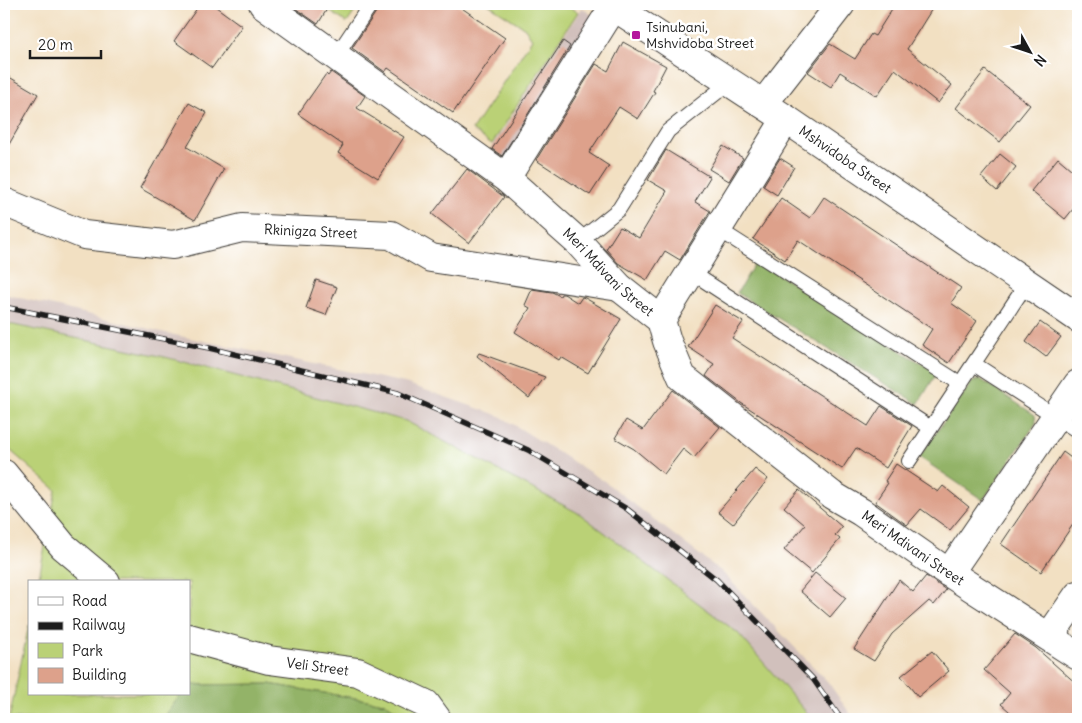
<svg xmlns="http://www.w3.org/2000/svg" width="1082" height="723" viewBox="0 0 1082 723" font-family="Delius,sans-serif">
<rect width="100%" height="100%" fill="#fff"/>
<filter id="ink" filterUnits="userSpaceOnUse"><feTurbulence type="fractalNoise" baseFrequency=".02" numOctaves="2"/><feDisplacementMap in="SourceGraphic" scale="10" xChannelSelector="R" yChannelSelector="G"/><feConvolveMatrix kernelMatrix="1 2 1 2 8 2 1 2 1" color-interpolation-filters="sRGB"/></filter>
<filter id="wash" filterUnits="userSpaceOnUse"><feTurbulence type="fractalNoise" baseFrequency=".0096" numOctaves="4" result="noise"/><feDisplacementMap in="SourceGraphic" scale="20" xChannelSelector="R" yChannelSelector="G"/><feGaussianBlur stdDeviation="1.12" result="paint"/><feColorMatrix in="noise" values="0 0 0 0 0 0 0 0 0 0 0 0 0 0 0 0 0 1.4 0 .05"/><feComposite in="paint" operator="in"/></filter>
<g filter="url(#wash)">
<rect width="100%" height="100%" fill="#f2e0c2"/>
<!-- industrial -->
<path fill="#d1c0bc" d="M582,8L600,20L511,162L491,148Z
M4,294L170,334L405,383L500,416L604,481L722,572L828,682L854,719H812L738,633L406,421L165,357L4,323Z"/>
<!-- green -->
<path fill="#bad176" stroke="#6b7649" d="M319,4H360L347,23Z
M488,4H565L578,12L492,144L472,130L532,39L525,28Z
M4,323L165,357L406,421L580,514L738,633L812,719H410L385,703L269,684L189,685V582H38L56,490L4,445Z
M29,625V694H181L163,719H9Z"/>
<!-- forest -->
<path fill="#93b367" stroke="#586842" d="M756,261L937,373L918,404L737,293Z
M980,379L1035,415L1036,423L983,500L919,457L972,382Z
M269,684L385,703L410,719H163L181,694H189V685Z"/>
<g id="blocks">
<!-- building -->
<path fill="#dda18b" d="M200,4H212L242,26L212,68L174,41Z
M289,4H330L318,24Z
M380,4H456L505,38L453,113L388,68L385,72L352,48L378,9Z
M895,4H935L907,49L952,85L938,103L895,69L877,96L840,72L831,87L808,72L830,44L855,59L871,34L875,36Z
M563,41L570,46L502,156L492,149Z
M623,42L666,66L653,91L655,92L638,119L619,107L589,153L609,166L590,195L536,160L596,64L608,71Z
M985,70L1030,105L1000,142L956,108Z
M331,72L365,96L357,108L404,137L378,178L338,153L343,145L298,114L326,74L328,76Z
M4,74L38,94L4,153Z
M189,103L207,113L187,147L224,169L195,220L140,188Z
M723,146L743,158L729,181L709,169Z
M666,150L710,177L695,202L710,211L680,260L665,251L647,280L618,263L606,249L620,227L639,238L667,191L648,180Z
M1000,154L1016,167L997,191L981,177Z
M780,158L794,167L777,195L763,186Z
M1058,158L1078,175V203L1065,219L1031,191Z
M467,169L504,197L469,243L432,214Z
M824,197L961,288L951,303L977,321L949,363L922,345L932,329L798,240L785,260L753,239L781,198L810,218Z
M316,280L337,287L326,315L306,308Z
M532,289L552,292L560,296L561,294H564L578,303L582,297L585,298L621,319L588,373L561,357L559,360L515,332L530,308L525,305Z
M715,305L743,322L732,338L868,426L881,406L912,426L886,468L856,448L842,469L741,403L706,376L714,364L688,347Z
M1040,322L1061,337L1046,357L1026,342Z
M479,353L545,377L529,398L477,356Z
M673,390L720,427L694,458L683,449L664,474L634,449L615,438L626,420L643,430Z
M1063,452L1078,463V517L1041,572L1001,544Z
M896,464L938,492L943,486L969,507L950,530L921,509L907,525L875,502L888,483L885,481Z
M755,469L768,479L733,524L718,512Z
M799,490L842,527L835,535L840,539L812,573L784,550L805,525L784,507Z
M815,573L846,598L830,617L800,591Z
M926,576L946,590L934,605L929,601L892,634L874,661L854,649L899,580L913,592Z
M1015,634L1036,648L1078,685V719H1018L1001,704L1010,693L984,670Z
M932,651L949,671L918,697L901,676Z"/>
</g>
</g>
<g filter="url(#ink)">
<use href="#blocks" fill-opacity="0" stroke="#3c3935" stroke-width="1"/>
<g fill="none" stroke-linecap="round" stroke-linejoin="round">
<defs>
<path id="lane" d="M336,56L371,4
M718,229L961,384
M578,242L619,209L668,131L730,82
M691,272L931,428
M974,364L1078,431
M909,461L1027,283"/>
<g id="street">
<path id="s1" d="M263,4L506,178L578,242L619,287L661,320L667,341L682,377L832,495L861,512L937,565L1078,656"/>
<path d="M763,104L841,4"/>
<path d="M506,178L614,6"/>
<path id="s2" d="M4,202L84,235L173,245L242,228L391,235L431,258L619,287"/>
<path d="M661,320L786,119"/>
<path d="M4,474L63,546L106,582"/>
<path d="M949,573L1078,384"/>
<path d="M1049,637L1078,595"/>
<path id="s3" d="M189,638L269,660L358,672L426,704L437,719"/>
</g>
<g id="secondary">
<path id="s4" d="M610,4L786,119L1078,318"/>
</g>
</defs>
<!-- lane casing -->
<use href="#lane" stroke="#3c3935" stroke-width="16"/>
<!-- street casing -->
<use href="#street" stroke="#3c3935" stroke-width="30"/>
<!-- secondary casing -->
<use href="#secondary" stroke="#3c3935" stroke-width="30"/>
<!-- lane -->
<use href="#lane" stroke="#fff" stroke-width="14"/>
<!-- street -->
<use href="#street" stroke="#fff" stroke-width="28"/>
<!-- secondary -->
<use href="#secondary" stroke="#fff" stroke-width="28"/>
<defs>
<path id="rail" d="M4,307L209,348L398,393L528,450L627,509L717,580L813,679L841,719"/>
</defs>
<!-- rail casing -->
<use href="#rail" stroke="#1c1c1c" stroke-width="5.5"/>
<!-- rail -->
<use href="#rail" stroke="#fff" stroke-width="4" stroke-dasharray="11" stroke-linecap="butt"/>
</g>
</g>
<!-- markers -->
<rect fill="#b5179e" stroke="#fff" stroke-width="2" x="631" y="30" width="10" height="10" rx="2.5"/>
<g text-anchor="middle" stroke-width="5" stroke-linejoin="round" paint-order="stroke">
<!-- poi labels -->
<g font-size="14" fill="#1c1c1c" stroke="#fff" text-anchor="start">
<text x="646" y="32">Tsinubani,<tspan x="646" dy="16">Mshvidoba Street</tspan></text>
</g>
<!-- street labels -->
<g font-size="14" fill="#1c1c1c" stroke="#fff">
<text dy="5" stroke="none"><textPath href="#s4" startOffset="282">Mshvidoba Street</textPath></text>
<text dy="5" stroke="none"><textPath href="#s2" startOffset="316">Rkinigza Street</textPath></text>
<text dy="5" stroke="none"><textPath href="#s1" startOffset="438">Meri Mdivani Street</textPath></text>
<text dy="5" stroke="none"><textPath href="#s1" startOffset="858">Meri Mdivani Street</textPath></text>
<text dy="5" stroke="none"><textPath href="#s3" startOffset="132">Veli Street</textPath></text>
</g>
</g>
<!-- margin -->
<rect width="1082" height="723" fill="none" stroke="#fff" stroke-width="20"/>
<!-- legend -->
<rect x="28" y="580" width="162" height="115" fill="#ffffff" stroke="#a4a4a4"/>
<rect x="38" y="597" width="25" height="8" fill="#ffffff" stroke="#a4a4a4"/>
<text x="72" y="606" font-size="15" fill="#1c1c1c">Road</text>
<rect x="38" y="622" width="25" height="8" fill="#1c1c1c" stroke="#a4a4a4"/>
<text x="72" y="630" font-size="15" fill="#1c1c1c">Railway</text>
<rect x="38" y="643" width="25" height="15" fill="#bad176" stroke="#a4a4a4"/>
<text x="72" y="656" font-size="15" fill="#1c1c1c">Park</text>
<rect x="38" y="668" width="25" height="15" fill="#dda18b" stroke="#a4a4a4"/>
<text x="72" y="680" font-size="15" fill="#1c1c1c">Building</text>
<!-- north arrow -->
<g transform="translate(1030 52) rotate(130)" stroke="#ffffff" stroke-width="4" paint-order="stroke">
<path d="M0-4L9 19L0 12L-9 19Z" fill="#1c1c1c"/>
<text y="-8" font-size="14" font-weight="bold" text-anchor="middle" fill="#1c1c1c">N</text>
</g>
<!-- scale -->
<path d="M30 50v8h71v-8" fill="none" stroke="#1c1c1c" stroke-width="2.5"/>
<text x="38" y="50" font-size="15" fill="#1c1c1c" stroke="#ffffff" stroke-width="4" paint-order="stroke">20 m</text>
</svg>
